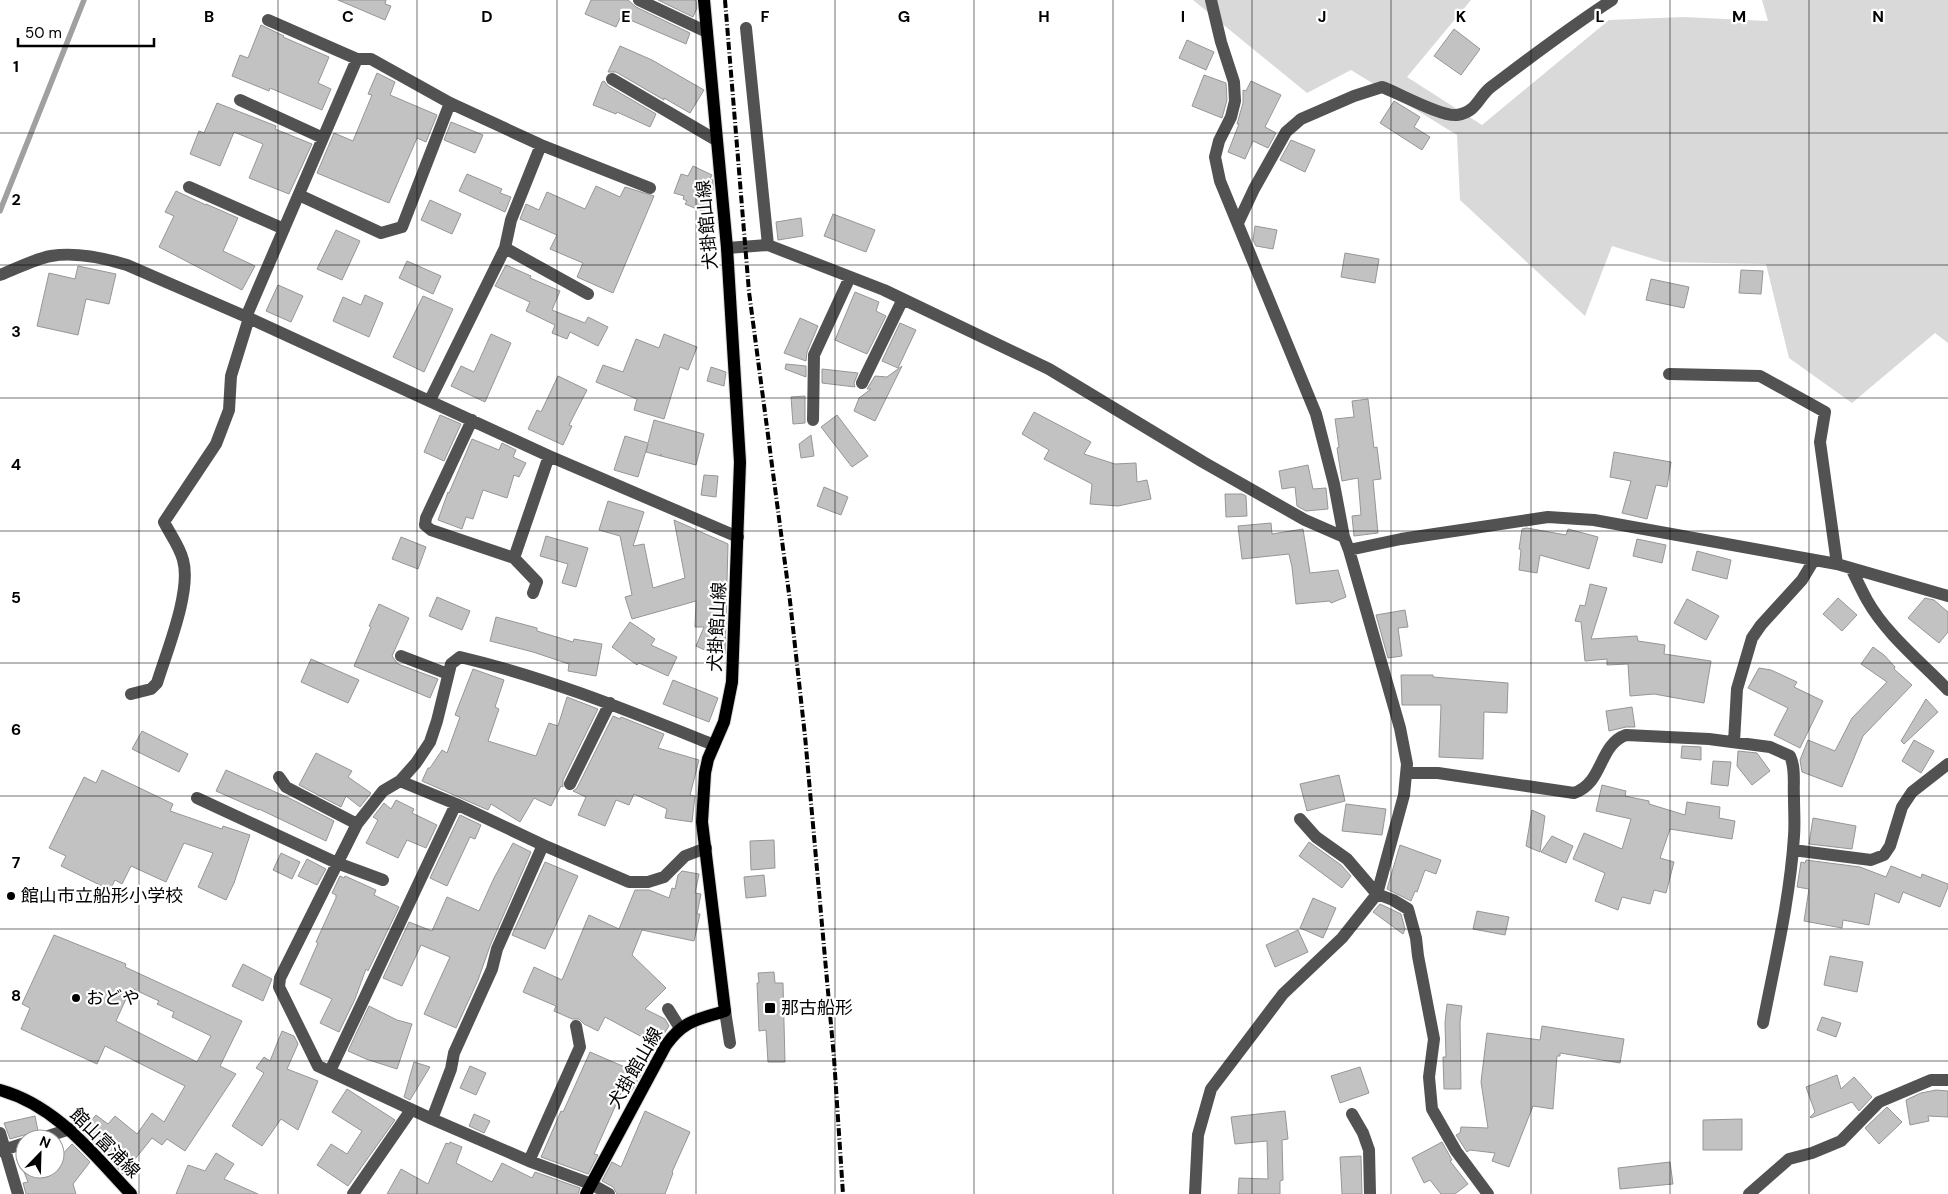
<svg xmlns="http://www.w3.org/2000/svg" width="1948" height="1194" viewBox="0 0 1948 1194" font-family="'DM Sans','Noto Sans JP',sans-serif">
<rect width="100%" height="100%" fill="#fff"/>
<!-- green -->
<path fill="#d9d9d9" d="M1193,0H1471L1407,77L1482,125L1609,20L1683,17L1768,21L1762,0H1948V343L1935,333L1852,403L1789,358L1766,264L1664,262L1612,246L1585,316L1460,200L1457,135L1351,70L1307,93Z"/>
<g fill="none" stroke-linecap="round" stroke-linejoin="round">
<!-- stream -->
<path stroke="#a0a0a0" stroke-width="5.5" d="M0,211L84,0"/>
</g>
<!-- building -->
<path fill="#c2c2c2" stroke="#969696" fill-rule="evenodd" d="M338,0H386L385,4L391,6L385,20Z
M591,0H628L636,7L690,33L686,44L621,16L616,27L585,14Z
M658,0H696L697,8L693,17Z
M261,25L284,36L283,37L329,57L318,83L331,89L322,110L270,88L269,91L232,76L240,55L248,58Z
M1454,29L1480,49L1461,75L1434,56Z
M1187,40L1214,52L1206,70L1179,58Z
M620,46L652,60L704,90L690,113L664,98V100L616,72H608Z
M377,73L395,82L390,95L437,115L426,142L417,138L389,203L317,173L334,133L353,141L372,95L368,94Z
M1204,75L1226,83L1227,100L1222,118L1192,106Z
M604,81L608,86L656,114L650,127L617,112L616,114L593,105L602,82Z
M1251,81L1281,95L1265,127L1276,133L1268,148L1253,141L1245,159L1228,152L1239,124H1237L1243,103V90L1246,91Z
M1394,101L1420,117L1414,127L1430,137L1422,150L1380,123Z
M217,103L276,126L275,129L312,144L289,194L249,178L263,144L234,132L220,166L190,154L199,131L204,133Z
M451,122L483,135L475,153L444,140Z
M1291,140L1315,150L1305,172L1280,160Z
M693,166L712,175L710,179L713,180V189L704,212L685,204L687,201L683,199L684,196L674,193L681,174L688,176Z
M467,174L502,189L500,193L511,197L505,212L459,191Z
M596,186L620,197L625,187L654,196L613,293L577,277L583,263L550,249L557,235L520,219L526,204L539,210L547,192L585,209Z
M176,191L206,205V204L238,218L223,251L255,266L242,290L159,247L174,216L165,212Z
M430,200L461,214L452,234L421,220Z
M833,214L875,230L866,252L824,236Z
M801,218L803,236L778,240L776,222Z
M1255,226L1277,230L1273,249L1256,246L1253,240Z
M336,230L360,241L342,280L317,269Z
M1345,253L1379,259L1375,283L1341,277Z
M407,261L441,276L433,294L399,278Z
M506,265L531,276L530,278L560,291L552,310L585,323L588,317L608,327L598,346L570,332L567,339L552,333L555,325L526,311L530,302L495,286Z
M78,266L116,274L109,304L86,299L78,335L37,326L49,273L75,279Z
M1741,270L1763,271L1761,294L1739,293Z
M1651,279L1689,287L1684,308L1646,300Z
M278,285L303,296L291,322L266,311Z
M855,292L879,302L876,311L886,316L867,354L835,340Z
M365,295L383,303L369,337L333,321L343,297L361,305Z
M423,296L453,309L424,372L393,357Z
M800,318L818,326L807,352L806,361L784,353Z
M900,323L916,330L898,368L882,361Z
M491,334L511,343L485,402L451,386L461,366L474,372Z
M664,334L697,347L688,370L680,367L664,419L634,410L637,399L596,382L603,365L623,372L636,339L659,348Z
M786,364L806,366V377L785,369Z
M902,366L875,421L854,411L859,398L871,389H867L875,376L887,377Z
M711,367L726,372L724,386L707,381Z
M822,369L858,373L854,383L855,387L822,383Z
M558,376L587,390L569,425L572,426L563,445L528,429L537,410L541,412Z
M805,396V423L793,424L791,397Z
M1368,399L1374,448L1377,447L1381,479L1373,480L1378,533L1354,536L1352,516L1361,515L1358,478L1342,481L1337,448L1339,447L1335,419L1354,417L1352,401Z
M1034,412L1091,442L1084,454L1115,464L1136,463L1137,482L1147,480L1151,499L1118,506L1090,504L1092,484L1044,459L1049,450L1022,434Z
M440,415L461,424L444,461L424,452Z
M837,415L868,456L852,467L821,427Z
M654,420L704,434L696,465L661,456V454V456L646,452L648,444L638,477L614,470L625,436L648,443Z
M811,435L814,456L801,458L799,444Z
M472,439L499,450L502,443L516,450L513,457L526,463L519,477L514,475L507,498L483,490L473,519L466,517L462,529L438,520L448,492L449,493Z
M1614,452L1671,462L1667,487L1656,485L1647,519L1622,513L1631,481L1610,477Z
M1308,465L1313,489L1326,488L1328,509L1306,511L1297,506L1295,487L1282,489L1279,471Z
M704,475L718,476L716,497L701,495Z
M824,487L848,497L841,515L817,506Z
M1225,494H1242L1246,496L1247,516L1226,517Z
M608,501L644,512L633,546L644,544L653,588L685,578L674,520L728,544L725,654L709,652L696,646L704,627H695L696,601L632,619L625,597L632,595L620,536L599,530Z
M1271,523L1272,534L1303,529L1310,573L1338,570L1346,597L1331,603L1330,601L1296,604L1292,567L1289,554L1242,559L1238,526Z
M1527,528L1566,535L1568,529L1598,537L1589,569L1540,555L1537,573L1519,570L1521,550L1519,549L1522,529Z
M546,536L588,548L576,587L562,583L568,564L540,556Z
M401,537L426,547L418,569L392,559Z
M1637,539L1666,545L1662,563L1633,556Z
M1697,551L1731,560L1727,579L1692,570Z
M1590,584L1607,588L1591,639L1637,636L1638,641L1665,645L1664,654L1711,661L1704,703L1654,694L1630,696L1628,664L1607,665V659L1585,661L1581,622L1575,621L1580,605L1585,606Z
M437,597L470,611L462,630L429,616Z
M1838,598L1857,615L1842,631L1823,614Z
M1925,598L1934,600L1948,612V632L1939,643L1908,618Z
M1687,599L1719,616L1706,640L1674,623Z
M379,604L409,618L392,656L398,664L438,679L430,698L354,666L371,627L369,626Z
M1405,610L1408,627L1398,628L1402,656L1388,658L1376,615Z
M496,617L537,628V631L573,642L574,639L602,644L596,676L568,671L569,664L533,652L490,641Z
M630,622L655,639L651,645L677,657L668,676L639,663L637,665L612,647Z
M1873,647L1884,655L1895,667L1894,669L1912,685L1863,736L1842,787L1802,772L1800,760L1808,740L1835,751L1852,718L1887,682L1861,664Z
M311,659L359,680L348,703L301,682Z
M1759,668L1771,670L1797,682L1794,687L1823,701L1800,748L1774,735L1788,708L1748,688Z
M473,669L504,680L495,707L499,709L488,741L536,756L549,723L558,726L567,697L598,709L563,780V787L561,786L551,806L534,798L520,822L491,804L488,810L422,781L428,768H430L442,750L447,753L460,717L455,715Z
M1401,675H1433V677L1508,683L1507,713L1484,712L1483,759L1439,757L1441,705H1402Z
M673,680L718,698L709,722L663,704Z
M1926,699L1938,712L1904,744L1901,741Z
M1632,707L1635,727H1626L1609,731L1606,711Z
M613,716L620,719L621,717L664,734L658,748L699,760L690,795L695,796L692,822L665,818L667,809L634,794L629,805L616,800L605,826L578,815L586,797L573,791L577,788Z
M142,731L188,754L179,772L132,749Z
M1914,740L1934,751L1921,773L1902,761Z
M1682,746L1701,747V760L1681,758Z
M1738,751L1757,753L1770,771L1752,785L1737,766Z
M316,753L352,771L348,777L371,793L360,807L346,796L341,807L299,785Z
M1713,761L1731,762L1728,786L1711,784Z
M102,770L173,804L170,811L222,829L223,826L250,835L234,883L226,900L198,887L213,853L184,843L166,882L131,866L122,884L115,880L110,890L61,866L66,856L49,848L84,777L96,783Z
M226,770L291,799L334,821L326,841L259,809V810L216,791Z
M1339,775L1345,801L1307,811L1300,784Z
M1602,785L1626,791L1625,796L1649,801V804L1685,815L1687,802L1720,807L1719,818L1735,821L1732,839L1670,829L1660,858L1674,862L1666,893L1654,890L1650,904L1622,897L1618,910L1595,901L1605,873L1573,859L1584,833L1622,849L1631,819L1596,811Z
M396,800L414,809L412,813L437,825L426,848L407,840L398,858L366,843L378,820L373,817L384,803L391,809Z
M1346,804L1386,809L1382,835L1342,831Z
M1532,810L1545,816L1540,852L1526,846Z
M460,815L481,825L475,839L470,837L447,886L430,878Z
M1813,818L1856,826L1852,849L1809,844Z
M1552,836L1573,846L1566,863L1541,852Z
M774,840L775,868L751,870L750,841Z
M1309,842L1341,865L1351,876L1342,888L1299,856Z
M513,843L531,852L490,946L478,980L456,1028L424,1014L450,957L421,945L402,986L383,978L409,922L432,931L447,897L479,911L494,878Z
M1400,845L1441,860L1436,874L1425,870L1417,892L1415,891L1411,901L1387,889Z
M281,853L300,862L292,879L273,870Z
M307,859L326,869L317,885L298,876Z
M1806,860L1860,867L1886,877L1891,866L1921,878L1922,874L1948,884V887L1940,907L1903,892L1899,903L1875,893L1869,925L1843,920L1842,928L1804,921L1809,889L1797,887L1801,862L1805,863Z
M545,862L578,876L545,949L512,935Z
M682,871L699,874L695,893L701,894L697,914H700L694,941L642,930L632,955L666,988L645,1009L665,1019L669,1026L657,1045L605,1017L598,1031L584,1024L579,1019H572L554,1011L556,1006L523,992L534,967L562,980L589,915L619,929L635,890H649L669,898L672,888L675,889L678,875Z
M764,875L766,896L746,898L744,877Z
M340,876L344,878L345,876L376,890L374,895L399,907L368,971L366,969L355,999L339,1032L320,1023L332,999L300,984L318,943L316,942L336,898V895L332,893Z
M1313,898L1336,908L1323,938L1300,928Z
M1380,904L1401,914L1405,929L1403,934L1373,912Z
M1477,911L1509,917L1505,935L1473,929Z
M1298,930L1308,952L1275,967L1266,945Z
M54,935L126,964L125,967L242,1021L220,1066L236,1074L185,1151L167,1139L162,1145L152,1138L123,1174L115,1165L119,1160L103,1147L101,1149L82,1131L96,1115L108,1124L115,1116L137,1134L152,1113L164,1122L185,1086L105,1046L97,1064L21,1029L30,1008L22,1004ZM131,988L159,1001L157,1004L174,1012L172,1017L211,1036L197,1062L116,1021Z
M1830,956L1863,962L1857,992L1824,985Z
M243,964L272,979L263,1001L232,986Z
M774,972L775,983H783L785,1062H768L766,1030L759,1031L757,983H759L758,973Z
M1447,1004L1462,1006L1460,1022L1461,1089H1444L1443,1057H1446L1445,1023Z
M369,1006L397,1020L412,1024L397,1069L366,1059L348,1051Z
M1822,1017L1841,1023L1836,1037L1817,1030Z
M1542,1026L1624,1039L1620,1063L1560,1053V1056H1557L1553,1109L1533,1106L1509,1167L1492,1161L1495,1153L1470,1150L1467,1152L1456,1135L1460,1133L1461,1127L1488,1128L1481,1082L1487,1033L1540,1040Z
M282,1031L294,1036L298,1044L287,1069L318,1081L298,1130L281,1119L262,1146L232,1126L264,1073L256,1068L264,1057L270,1061Z
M590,1052L641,1074L630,1094L622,1091L594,1154L598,1155L588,1174L541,1157L561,1111L563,1112L573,1090Z
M414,1062L430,1067L410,1100L404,1097Z
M470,1066L486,1073L476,1095L460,1088Z
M1360,1067L1369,1093L1340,1103L1331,1076Z
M1837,1075L1841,1089L1854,1077L1872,1097L1859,1111L1852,1102L1811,1118L1810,1117L1815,1112L1806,1087Z
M347,1089L395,1120L348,1186L317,1165L331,1144L347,1154L362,1131L332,1112Z
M1936,1090L1948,1091V1117L1928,1116L1929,1121L1910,1125L1906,1100L1921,1093Z
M1887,1107L1902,1122L1879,1144L1865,1128Z
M645,1111L690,1132L672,1172L673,1173L665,1194H617L613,1187L602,1181L612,1162L621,1167Z
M1285,1111L1288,1139L1282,1140L1283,1180L1280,1181V1194H1238L1239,1178L1268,1179L1267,1141L1235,1144L1231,1117Z
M474,1114L490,1121L484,1133L469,1126Z
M35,1116L38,1131L10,1139L4,1123Z
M1742,1119V1150H1703V1120Z
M450,1142L462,1147L456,1163L492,1182L502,1163L532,1178L535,1172L580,1188L578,1194H387L401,1169L428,1184L446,1143L449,1144Z
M1442,1142L1452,1160L1450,1161L1468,1184L1455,1194H1441L1430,1180L1424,1183L1412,1158Z
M72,1144L90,1162L73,1184L76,1194H26L23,1183L28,1182L17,1154L25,1152V1169H55V1162Z
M216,1153L234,1164L224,1179L258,1194H176L188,1165L205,1171Z
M1361,1156L1362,1194H1342L1340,1157Z
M1670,1162L1673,1184L1620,1189L1618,1168Z"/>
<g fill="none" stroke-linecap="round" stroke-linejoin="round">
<defs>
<path id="major" d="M0,1090C57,1106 92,1153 131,1194
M586,1194L666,1045C684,1020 697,1020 725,1011L702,822L705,773L708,759L724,722L732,682L740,462L727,248L704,0"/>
</defs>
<!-- major casing -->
<use href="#major" stroke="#dbdbdb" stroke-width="14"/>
<!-- minor -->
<path stroke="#525252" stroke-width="12" d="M639,0L707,32
M268,20L357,59H371L450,103L541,145L650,188
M746,28L768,245
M612,79L716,140
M240,100L323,138
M189,187L284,229
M299,195L381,233L402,227L450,103
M1238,223L1254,189L1286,132L1301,119L1354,96L1382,87C1399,93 1441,117 1457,115C1477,112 1478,97 1491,87C1531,57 1570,27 1612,0
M505,248L588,294
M727,248L768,245L884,290L1049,369L1203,462L1305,520L1344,537
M0,275C16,269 34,259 51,256C74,252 104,258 127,265L249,318L549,456L738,537
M246,317L357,59
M1669,374L1760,376L1825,412L1820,442L1837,564
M862,383L903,299
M430,400L505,248L511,220L541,145
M472,420L426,518L425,525L431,530L514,558L537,582L533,593
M813,420L814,355L850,277
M1349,550L1401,539L1548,517L1594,520L1837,564L1948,596
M514,558L549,456
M1851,568C1856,578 1861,589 1867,600C1886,634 1921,662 1948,690
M401,656L448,674
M131,694L151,689L157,683C166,653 192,591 183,560C180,547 170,534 164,522L216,444L229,410L231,376L249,318
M1734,742L1737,689L1752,638L1761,625L1802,580L1814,560
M1407,773H1438L1574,793C1604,783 1598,745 1626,735L1709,739L1770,747L1790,756C1796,769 1793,784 1794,798C1794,810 1795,824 1794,836C1790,899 1775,961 1763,1023
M279,777L286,787L357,824
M400,781L456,804L543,845L629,882H648L664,877L685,856L706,848
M570,784L610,703
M197,798L337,863L383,880
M1300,819L1316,837L1347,859L1377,894L1393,900L1408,909L1416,938L1418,956L1434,1039L1429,1077L1432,1109L1456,1151L1488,1194
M1793,850L1871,860L1884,855L1890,846L1902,807L1912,792L1948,764
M668,1009L680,1028
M725,1011L730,1043
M330,1071L456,804
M1352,1114L1363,1133L1369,1150L1370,1194
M432,1119L451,1069L454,1053L492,969L497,949L543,845
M0,1133L18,1194
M39,1139L70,1129
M0,1151L25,1143
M529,1161L580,1047L576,1026
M353,1194L411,1110
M609,1194L591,1184L529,1161L432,1119L318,1066L284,997L279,987L280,978L357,824L383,791L400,781L416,763L430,742L437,721L451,664L460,657C549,678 629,711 714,745
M1195,1194L1198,1135L1211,1089L1283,994L1342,938L1377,894L1404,795L1407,764L1400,728L1349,550L1344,537L1334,484L1316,414L1220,181L1215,157L1219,141L1231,117L1235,101L1234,82L1221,42L1211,0
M1749,1194L1789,1159L1812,1153L1841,1141L1879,1102L1931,1080H1948"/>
<!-- major -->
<use href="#major" stroke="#000" stroke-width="12"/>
<!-- rail -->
<path stroke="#000" stroke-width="4" stroke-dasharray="8 2.5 1 2.5" stroke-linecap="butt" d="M725,0L749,292L790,601L805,736L834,1058L843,1194"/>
</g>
<!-- grid -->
<path fill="none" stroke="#000" stroke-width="1" stroke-opacity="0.55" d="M139,0V1194M278,0V1194M417,0V1194M557,0V1194M696,0V1194M835,0V1194M974,0V1194M1113,0V1194M1252,0V1194M1391,0V1194M1531,0V1194M1670,0V1194M1809,0V1194M0,133H1948M0,265H1948M0,398H1948M0,531H1948M0,663H1948M0,796H1948M0,929H1948M0,1061H1948"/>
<!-- markers -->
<g fill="#000" stroke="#fff" stroke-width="2">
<circle cx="11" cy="896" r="5"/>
<circle cx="76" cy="998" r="5"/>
<rect x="764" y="1002" width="12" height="12" rx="2.5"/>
</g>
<g text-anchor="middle" stroke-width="4.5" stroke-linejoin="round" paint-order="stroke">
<!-- street labels -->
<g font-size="18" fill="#000" stroke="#fff">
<text transform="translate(707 225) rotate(-95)" y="6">犬掛館山線</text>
<text transform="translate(717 627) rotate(-87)" y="6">犬掛館山線</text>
<text transform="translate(635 1068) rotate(-60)" y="6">犬掛館山線</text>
<text transform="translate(105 1143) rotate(45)" y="6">館山富浦線</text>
</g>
<!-- poi labels -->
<g font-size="18" fill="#000" stroke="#fff" text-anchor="start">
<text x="21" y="902">館山市立船形小学校</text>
<text x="86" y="1004">おどや</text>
<text x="781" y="1014">那古船形</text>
</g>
</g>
<g font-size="16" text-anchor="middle" font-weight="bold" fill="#000" stroke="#fff" stroke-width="4.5" stroke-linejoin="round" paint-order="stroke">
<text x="209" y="22">B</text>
<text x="348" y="22">C</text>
<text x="487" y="22">D</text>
<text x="626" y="22">E</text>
<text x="765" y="22">F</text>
<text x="904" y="22">G</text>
<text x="1044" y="22">H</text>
<text x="1183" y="22">I</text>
<text x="1322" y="22">J</text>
<text x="1461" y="22">K</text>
<text x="1600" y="22">L</text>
<text x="1739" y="22">M</text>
<text x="1878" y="22">N</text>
<text x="16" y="72">1</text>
<text x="16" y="205">2</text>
<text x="16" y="337">3</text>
<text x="16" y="470">4</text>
<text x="16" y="603">5</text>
<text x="16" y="735">6</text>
<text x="16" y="868">7</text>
<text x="16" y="1001">8</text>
</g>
<!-- north arrow -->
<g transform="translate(40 1154) rotate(23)"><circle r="24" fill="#ffffff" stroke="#999999"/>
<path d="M0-4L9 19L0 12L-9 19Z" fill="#000000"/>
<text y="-8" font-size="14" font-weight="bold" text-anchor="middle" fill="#000000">N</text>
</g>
<!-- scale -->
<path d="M18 38v8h136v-8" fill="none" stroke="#000000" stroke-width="2.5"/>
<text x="25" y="38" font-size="15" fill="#000000" stroke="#ffffff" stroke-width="4" paint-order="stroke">50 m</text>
</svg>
